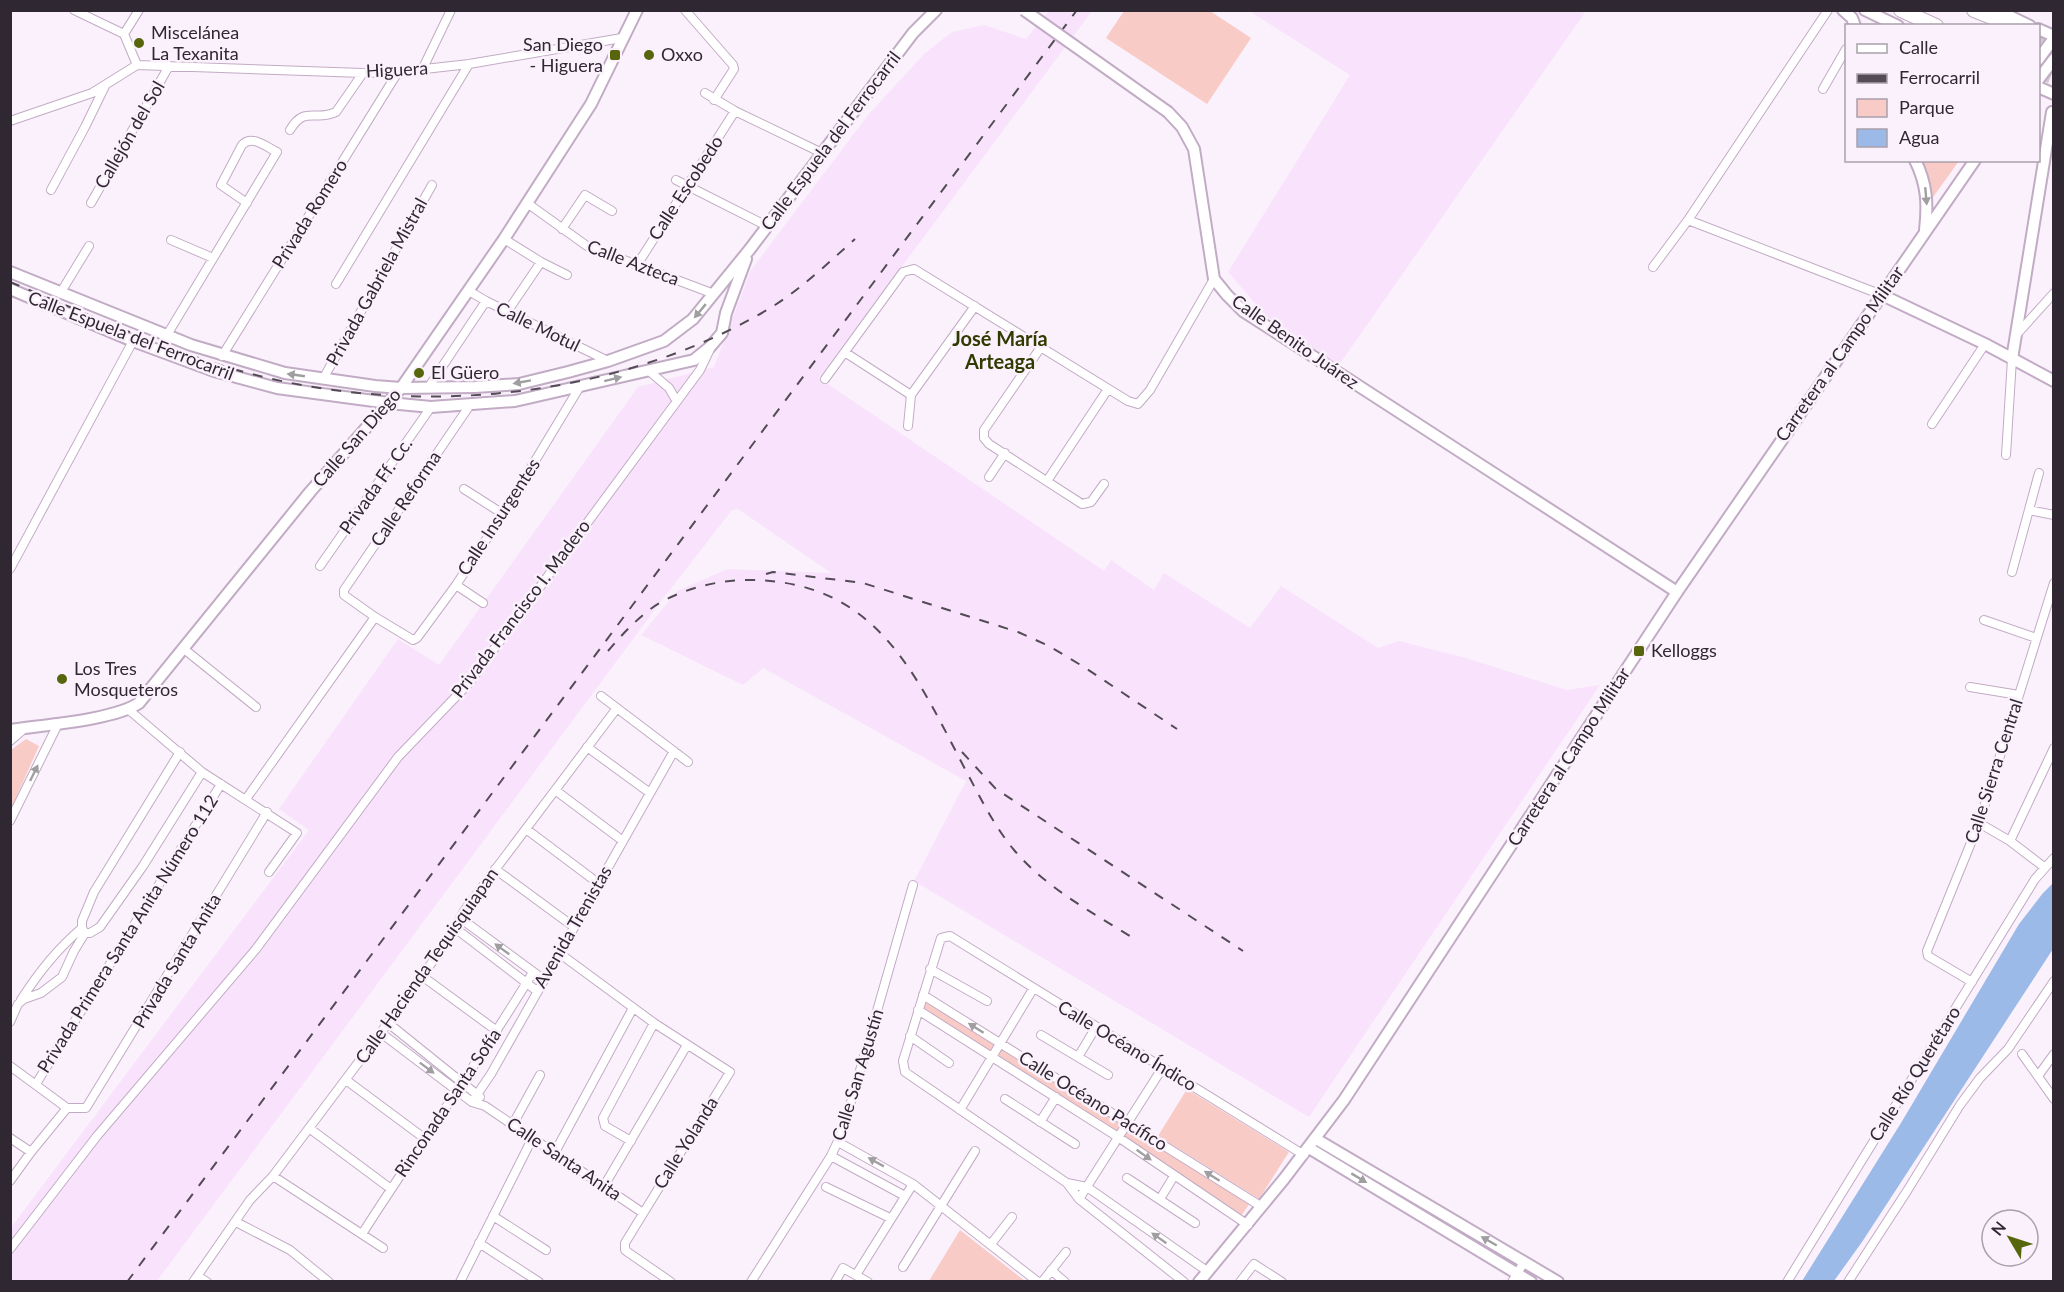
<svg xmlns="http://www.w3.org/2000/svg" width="2064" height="1292" viewBox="0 0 2064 1292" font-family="Lato,sans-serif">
<rect width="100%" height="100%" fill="#fbf1fc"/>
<!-- built -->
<path fill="#f9e2fc" d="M1049,11H1092L819,378L1104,571L1111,560L1154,590L1164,573L1250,628L1281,586L1378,648L1399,641L1466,658L1567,690L1600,685L1309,1117L914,881L966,781L763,668L743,685L641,635L677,591L728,569L831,573L738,509L732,510L662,600L157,1281H11L10,1229L309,830L279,809L398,639L439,665L638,387L714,367L751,270L868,115L925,53L952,32L984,25L1026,39Z
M1249,11H1586L1339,365L1266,316L1228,272L1350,75Z"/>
<!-- green -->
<path fill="#f9cbc6" d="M1210,11L1251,38L1207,104L1106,38L1124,11Z
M1915,161H1959L1931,200Z
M26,739L39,746L11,809V750Z
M924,1001L1128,1124L1250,1203L1241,1216L921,1008Z
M1187,1089L1289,1152L1259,1199L1158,1136Z
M960,1230L1025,1281H929Z"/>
<!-- water -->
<path fill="#9cbae8" d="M2053,883V949L1862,1242L1834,1281H1802L1901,1123L2019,924L2043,893Z"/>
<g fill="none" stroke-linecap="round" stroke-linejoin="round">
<!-- trunk-tunnel -->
<path stroke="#d2c9d3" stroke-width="14" stroke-dasharray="14 7" stroke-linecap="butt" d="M2038,39L2054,46
M2038,71L2054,78"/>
<defs>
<path id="minor" d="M74,10L124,34
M685,10L733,65L734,69L714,100
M124,34L137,65
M124,34L139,10
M422,70L451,10
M1823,89L1846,49
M705,93L735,111L822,153
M10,121L92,93L137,65L363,73L398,72L469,64L622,38
M290,130C305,105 315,122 336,112L363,73
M676,180L767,226
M51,190L85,127L105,86
M91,203L169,66
M527,203L587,246L714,294
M1688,220L1882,295
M562,229L585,195L612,211
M504,239L541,262L567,275
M171,240L213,258
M637,265L735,111
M1653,267L1688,220L1828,10
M336,284L469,64
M469,291L486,301L608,361
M61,292L89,246
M507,312L541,262
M2017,334L2054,293
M167,335L277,152C266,147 252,134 242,145L221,185L247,203
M1041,347L984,430V438L989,444L1082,504L1091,502L1104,484
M846,353L911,395
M222,356L398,72
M648,370L669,388L676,400
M323,379L432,185
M825,379L903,272L914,269L1128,401L1138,404L1150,390L1214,279
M428,388L486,301
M911,395L975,306
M470,405L344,590V595L375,617L413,640L417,638L456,585L503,514L579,388
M1932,424L1985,344
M908,426L911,395
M2006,455L2012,359
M989,477L1005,453
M1047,481L1108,389
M464,489L503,514
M2029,510L2054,515
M320,566L431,407
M10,569L133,341
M2012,572L2039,473
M456,585L483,603
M1984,620L2036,638
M184,649L256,707
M1970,687L2019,695
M601,696L688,762
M129,710L202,772L297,833L269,872
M10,741L24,729
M587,747L650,793
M555,790L623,841
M246,799L375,617
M10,821L58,724
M1979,823L2010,841L2044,867
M526,829L598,883
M2010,841L2054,748
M495,869L574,927
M460,918L543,979
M455,928L537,991
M85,933H90L100,927L143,866L202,772
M559,953L654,1023L730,1072L625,1243V1250L629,1253L671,1282
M930,969L987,1001
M422,976L497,1031
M1972,982L1928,956L1927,951L1979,823L2054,583
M923,995L1262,1207
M21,1000C38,973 57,949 82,928
M918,1010L1118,1137L1248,1225
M10,1022L18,1004L24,999L41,993L62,977L74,951L85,933L82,928V921L94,892L180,752
M388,1023L480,1097
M381,1033L472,1102L485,1106L643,1213
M1041,1035L1108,1075
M910,1036L949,1063
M2022,1054L2054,1099
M1078,1057L1096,1027
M10,1066L67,1108H86L267,812
M2038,1076L2054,1054
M346,1080L424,1138
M36,1084L221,784
M1005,1099L1075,1144
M472,1102L491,1074L674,751
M960,1110L1033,989
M1040,1122L1056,1097
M513,1124L540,1075
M309,1128L391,1189
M10,1138L31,1152
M631,1141L605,1126L603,1118L654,1023
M838,1142L913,1184L1038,1282
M555,1152L633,1008
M831,1156L905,1196
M273,1176L383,1248
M1127,1178L1195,1223
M10,1181L31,1152L67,1108
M1067,1183L1087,1187L1207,1271
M604,1186L687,1045
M826,1187L890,1218
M1079,1199L1163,1067
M1160,1199L1174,1176
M493,1216L546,1250
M236,1222L290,1250L329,1282
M362,1234C418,1146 480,1061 533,972
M479,1243L539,1282
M991,1244L1012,1217
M10,1249L97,1136L256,949L398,757L469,683L700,370L710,349
M903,1267L975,1151
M1051,1270L1065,1282
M856,1275L913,1184
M197,1276L207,1282
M193,1282L250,1200L273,1176L388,1023L451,936L464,911L617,708
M460,1282L533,1137
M751,1282L831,1156L843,1130L913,885
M835,1282L843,1268L868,1282
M1042,1282L1066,1252
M1184,1282L1079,1199L1067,1183L905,1072L903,1061L941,938L950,936L1304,1155
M1240,1282L1254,1264L1282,1282
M1512,1282L1524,1262
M1787,1282L2035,879L2054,858
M1848,1282L1907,1191L1960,1105L1980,1078L2008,1049L2054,981"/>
<path id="tertiary" d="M1168,112L1182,127L1194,149L1214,279L1227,295L1243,311L1677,592
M10,272L191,345L285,373L375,386L401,388L475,387L519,384L568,372L608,361L664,341L693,319L750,249L913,33L936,10
M10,289L133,341L214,371L277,388L389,403L431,407L515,401L694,360L710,347L722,333L726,313L746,259
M1882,295L1985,344L2054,381
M2012,359L2052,112
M1316,1139L1558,1282
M1309,1148L1531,1282"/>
<path id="secondary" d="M1843,10L1852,18L1855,26
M1865,10L1898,26
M1997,10L2030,26
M2038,29L2054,36
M2038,60L2054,38
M2038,80L2054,59
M2038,87L2054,94
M1915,160C1927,184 1928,204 1925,230
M10,730C43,725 114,720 139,703L310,492L401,388L504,239L591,104L637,10
M1199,1282L1284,1179L1344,1100L1677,592L1975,160"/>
<path id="trunk" d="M1901,10L1936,26
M1974,10L2007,23"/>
</defs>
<!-- minor casing -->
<use href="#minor" stroke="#c2abc5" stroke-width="10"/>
<!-- tertiary casing -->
<use href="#tertiary" stroke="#c2abc5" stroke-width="14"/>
<!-- secondary casing -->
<use href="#secondary" stroke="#c2abc5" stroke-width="14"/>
<!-- trunk casing -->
<use href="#trunk" stroke="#c2abc5" stroke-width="16"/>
<!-- minor -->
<use href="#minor" stroke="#fff" stroke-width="8"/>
<!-- tertiary -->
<use href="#tertiary" stroke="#fff" stroke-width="10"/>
<!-- secondary -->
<use href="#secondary" stroke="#fff" stroke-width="10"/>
<!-- trunk -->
<use href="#trunk" stroke="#fff" stroke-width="14"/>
<!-- rail -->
<path stroke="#534b55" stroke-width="2" stroke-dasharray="10 10" stroke-linecap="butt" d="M10,282C89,314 166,351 248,373C417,418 615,399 767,310C799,291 827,264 855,239
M766,574L773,572L863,583L1018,632L1049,646L1084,667L1177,729
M608,651C619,638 630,626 643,615C669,592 713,580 748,580C875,580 914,671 965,769C980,797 994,826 1014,850C1047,889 1095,914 1138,941
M962,752L996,789L1243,951
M127,1282L1077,10"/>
<defs>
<path id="tertiary-bridge" d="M1024,10L1168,112"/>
</defs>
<!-- tertiary-bridge casing -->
<use href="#tertiary-bridge" stroke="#c2abc5" stroke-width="14" stroke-linecap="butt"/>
<!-- tertiary-bridge -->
<use href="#tertiary-bridge" stroke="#fff" stroke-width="10"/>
</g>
<!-- one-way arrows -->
<defs><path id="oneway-solid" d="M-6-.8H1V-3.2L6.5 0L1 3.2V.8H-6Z" transform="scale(1.5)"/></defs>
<g fill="#a19ea2">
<use href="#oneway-solid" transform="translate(1926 196) rotate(85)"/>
<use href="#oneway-solid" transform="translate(700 311) rotate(130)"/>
<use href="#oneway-solid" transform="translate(296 375) rotate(-172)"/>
<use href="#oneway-solid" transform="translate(613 379) rotate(-14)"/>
<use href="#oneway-solid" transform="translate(522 382) rotate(170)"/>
<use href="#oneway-solid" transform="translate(34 773) rotate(-64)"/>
<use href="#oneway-solid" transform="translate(502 949) rotate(-144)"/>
<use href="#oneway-solid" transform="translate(976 1028) rotate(-148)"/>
<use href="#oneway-solid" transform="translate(427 1068) rotate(37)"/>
<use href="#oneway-solid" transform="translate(1144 1155) rotate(35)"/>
<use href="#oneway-solid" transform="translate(876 1162) rotate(-151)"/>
<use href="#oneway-solid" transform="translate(1212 1176) rotate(-148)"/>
<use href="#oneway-solid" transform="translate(1359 1178) rotate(31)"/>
<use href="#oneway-solid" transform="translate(1159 1238) rotate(-145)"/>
<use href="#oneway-solid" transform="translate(1489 1241) rotate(-150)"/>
</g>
<!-- markers -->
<g fill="#57650c" stroke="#fbf1fc" stroke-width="2">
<circle cx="139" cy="43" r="6"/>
<rect x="609" y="49" width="12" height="12" rx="3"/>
<circle cx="649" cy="55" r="6"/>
<circle cx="419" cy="373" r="6"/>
<rect x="1633" y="645" width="12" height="12" rx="3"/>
<circle cx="62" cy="679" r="6"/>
</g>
<g text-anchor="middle" stroke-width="5" stroke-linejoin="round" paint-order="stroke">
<!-- poi labels -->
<g font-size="18" fill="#2f2731" stroke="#fbf1fc" text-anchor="start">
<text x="151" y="39">Miscelánea<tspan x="151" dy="21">La Texanita</tspan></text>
<text x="603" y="51" text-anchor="end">San Diego<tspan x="603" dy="21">- Higuera</tspan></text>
<text x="661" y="61">Oxxo</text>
<text x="431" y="379">El Güero</text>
<text x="1651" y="657">Kelloggs</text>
<text x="74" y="675">Los Tres<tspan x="74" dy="21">Mosqueteros</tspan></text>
</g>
<!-- street labels -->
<g font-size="18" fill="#2f2731" stroke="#fbf1fc">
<text transform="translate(397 70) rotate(-3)" y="6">Higuera</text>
<text transform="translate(130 135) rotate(-60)" y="6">Callejón del Sol</text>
<text transform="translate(831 141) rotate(-53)" y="6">Calle Espuela del Ferrocarril</text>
<text transform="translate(686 188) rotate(-57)" y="6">Calle Escobedo</text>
<text transform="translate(310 214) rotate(-58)" y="6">Privada Romero</text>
<text transform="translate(633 263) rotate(21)" y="6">Calle Azteca</text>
<text transform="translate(377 282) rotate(-61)" y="6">Privada Gabriela Mistral</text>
<text transform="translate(538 327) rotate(26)" y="6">Calle Motul</text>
<text transform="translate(131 336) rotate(21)" y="6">Calle Espuela del Ferrocarril</text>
<text transform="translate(1295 342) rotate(35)" y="6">Calle Benito Juárez</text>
<text transform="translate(1840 354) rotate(-55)" y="6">Carretera al Campo Militar</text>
<text transform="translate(357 438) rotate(-49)" y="6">Calle San Diego</text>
<text transform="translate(376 486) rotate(-55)" y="6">Privada Ff. Cc.</text>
<text transform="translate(406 499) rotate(-56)" y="6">Calle Reforma</text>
<text transform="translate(499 517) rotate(-57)" y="6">Calle Insurgentes</text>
<text transform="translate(521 609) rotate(-53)" y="6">Privada Francisco I. Madero</text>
<text transform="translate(1569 757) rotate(-57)" y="6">Carretera al Campo Militar</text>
<text transform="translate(1994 771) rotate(-72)" y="6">Calle Sierra Central</text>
<text transform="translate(573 927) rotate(-60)" y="6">Avenida Trenistas</text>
<text transform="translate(128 934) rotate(-58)" y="6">Privada Primera Santa Anita Número 112</text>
<text transform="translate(177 961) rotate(-59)" y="6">Privada Santa Anita</text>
<text transform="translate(427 966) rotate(-55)" y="6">Calle Hacienda Tequisquiapan</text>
<text transform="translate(1127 1046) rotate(31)" y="6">Calle Océano Índico</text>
<text transform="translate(1915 1074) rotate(-58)" y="6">Calle Río Querétaro</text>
<text transform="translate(858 1075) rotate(-73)" y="6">Calle San Agustín</text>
<text transform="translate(1093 1101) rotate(32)" y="6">Calle Océano Pacífico</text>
<text transform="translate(448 1103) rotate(-56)" y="6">Rinconada Santa Sofía</text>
<text transform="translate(686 1143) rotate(-58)" y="6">Calle Yolanda</text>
<text transform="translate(564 1159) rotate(34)" y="6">Calle Santa Anita</text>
</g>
<!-- neighbourhood labels -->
<g font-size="20" font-weight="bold" fill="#313b00" stroke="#fbf1fc">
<text x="1000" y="346">José María<tspan x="1000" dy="23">Arteaga</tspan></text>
</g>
</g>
<!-- border -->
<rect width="2064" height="1292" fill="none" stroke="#2f2731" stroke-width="24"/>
<!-- legend -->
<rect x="1845" y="24" width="195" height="138" fill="#fbf1fc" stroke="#a9a0ab" stroke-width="1.5"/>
<rect x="1857" y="44" width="30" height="9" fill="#ffffff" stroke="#a9a0ab" stroke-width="1.5"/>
<text x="1899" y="54" font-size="18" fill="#2f2731">Calle</text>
<rect x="1857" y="74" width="30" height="9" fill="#534b55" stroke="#a9a0ab" stroke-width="1.5"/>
<text x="1899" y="84" font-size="18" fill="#2f2731">Ferrocarril</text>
<rect x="1857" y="99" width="30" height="18" fill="#f9cbc6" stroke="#a9a0ab" stroke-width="1.5"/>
<text x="1899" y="114" font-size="18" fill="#2f2731">Parque</text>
<rect x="1857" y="129" width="30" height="18" fill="#9cbae8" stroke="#a9a0ab" stroke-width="1.5"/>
<text x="1899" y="144" font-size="18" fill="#2f2731">Agua</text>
<!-- north arrow -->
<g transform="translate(2010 1238) rotate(309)"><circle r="28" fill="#fbf1fc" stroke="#a9a0ab" stroke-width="1.5"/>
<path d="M0-4.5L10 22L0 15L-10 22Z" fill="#57650c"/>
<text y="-9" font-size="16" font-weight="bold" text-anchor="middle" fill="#2f2731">N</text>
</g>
</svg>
